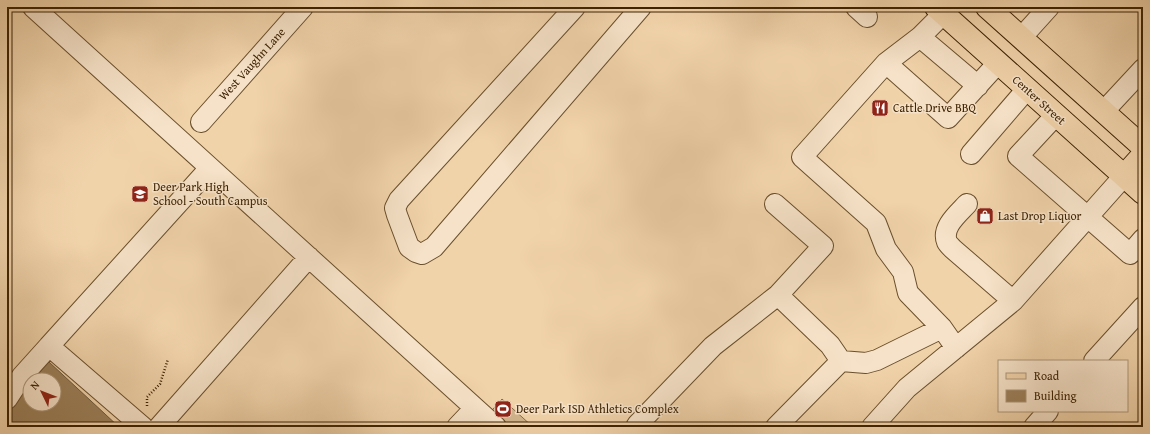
<svg xmlns="http://www.w3.org/2000/svg" width="1150" height="434" viewBox="0 0 1150 434" font-family="'Gentium Book Plus',serif">
<rect width="100%" height="100%" fill="#f1d3aa"/>
<filter id="stains"><feTurbulence type="fractalNoise" baseFrequency=".005" numOctaves="4"/><feColorMatrix values="0 0 0 0 .2 0 0 0 0 .09 0 0 0 0 .02 0 0 0 .5 -.17"/></filter>
<radialGradient id="worn" r=".72"><stop offset=".6" stop-color="#630" stop-opacity="0"/><stop offset="1" stop-color="#630" stop-opacity=".3"/></radialGradient>
<!-- green -->
<path fill="#d2b58d" stroke="#886c48" d="M502,399L533,427H477Z"/>
<!-- building -->
<path fill="#9b7f59" stroke="#6c593e" d="M49,362L119,427H7V409L30,383V404H54V380H33Z"/>
<g fill="none" stroke-linecap="round" stroke-linejoin="round">
<defs>
<path id="minor" d="M33,7L475,408L457,427
M575,7L399,200L395,208L397,215L409,247L416,252L422,254L434,247L641,7
M856,7L867,17
M943,14L920,37L886,63L802,157L876,223L886,249L903,272L908,293L942,328L956,348
M920,37L978,86
M1021,38L1049,7
M886,63L948,118L998,63
M1104,111L1143,69
M1056,115L1018,156L1130,254L1143,239
M201,122L303,7
M971,154L1027,89
M775,204L823,246L778,295
M967,204C959,213 941,227 947,242C948,244 951,247 953,249L1013,301
M841,361L866,363L877,360L942,328
M1094,361L1143,307
M7,399L22,376L49,346
M475,408L496,427
M143,427L49,346L210,168
M159,427L309,257
M637,427V425L713,346L778,295L830,345L841,361
M776,427L841,361
M872,427L907,388L1013,301L1124,176
M1034,427L1048,411"/>
<path id="major" d="M936,7L1143,193
M987,7L1143,147
M1124,176L1143,155"/>
</defs>
<!-- minor casing -->
<use href="#minor" stroke="#6a4f2c" stroke-width="22"/>
<!-- major casing -->
<use href="#major" stroke="#3d2302" stroke-width="24"/>
<!-- path -->
<path stroke="#3d2302" stroke-width="2.5" stroke-dasharray="1 2" stroke-linecap="butt" d="M147,406V397L160,384L168,359"/>
<!-- minor -->
<use href="#minor" stroke="#f6e2c8" stroke-width="20"/>
<!-- major -->
<use href="#major" stroke="#f1d3aa" stroke-width="22"/>
</g>
<!-- icons -->
<defs>
<symbol id="restaurant-square" viewBox="-11 -11 22 22"><rect x="-9" y="-9" width="18" height="18" rx="4" fill="#8f2418" stroke="#f6e2c8"/><path d="M-5-6h1v4h1v-4h1v4h1v-4h1v5L-1.5 .5V6h-2V.5L-5-1ZM5-6V6H3V1.5H1.5Q1.5-4 5-6Z" fill="#fff"/></symbol>
<symbol id="school-square" viewBox="-11 -11 22 22"><rect x="-9" y="-9" width="18" height="18" rx="4" fill="#8f2418" stroke="#f6e2c8"/><path d="M0-5L7-2L0 1L-7-2ZM-4 1L0 2.5L4 1V4Q0 6-4 4Z" fill="#fff"/></symbol>
<symbol id="shop-square" viewBox="-11 -11 22 22"><rect x="-9" y="-9" width="18" height="18" rx="4" fill="#8f2418" stroke="#f6e2c8"/><path d="M-5-2.5h2.3a2.7 3.5 0 0 1 5.4 0H5L5.5 6h-11ZM-1.5-2.5h3a1.5 2.3 0 0 0-3 0Z" fill="#fff"/></symbol>
<symbol id="stadium-square" viewBox="-11 -11 22 22"><rect x="-9" y="-9" width="18" height="18" rx="4" fill="#8f2418" stroke="#f6e2c8"/><path d="M0-5a6.5 5 0 1 0 0 10a6.5 5 0 1 0 0-10ZM-3.5-1.8h7v3.6h-7Z" fill="#fff"/></symbol>
</defs>
<g fill-rule="evenodd">
<use href="#restaurant-square" x="870" y="98" width="20" height="20"/>
<use href="#school-square" x="130" y="184" width="20" height="20"/>
<use href="#shop-square" x="975" y="206" width="20" height="20"/>
<use href="#stadium-square" x="493" y="399" width="20" height="20"/>
</g>
<g text-anchor="middle" stroke-width="3" stroke-linejoin="round" paint-order="stroke">
<!-- street labels -->
<g font-size="12" fill="#3d2302" stroke="#f6e2c8">
<text transform="translate(252 64) rotate(-48)" y="4">West Vaughn Lane</text>
<text transform="translate(1039 100) rotate(42)" y="4">Center Street</text>
</g>
<!-- poi labels -->
<g font-size="12" fill="#3d2302" stroke="#f6e2c8" text-anchor="start">
<text x="893" y="112">Cattle Drive BBQ</text>
<text x="153" y="191">Deer Park High<tspan x="153" dy="14">School - South Campus</tspan></text>
<text x="998" y="220">Last Drop Liquor</text>
<text x="516" y="413">Deer Park ISD Athletics Complex</text>
</g>
</g>
<!-- margin -->
<rect width="1150" height="434" fill="none" stroke="#f1d3aa" stroke-width="24"/>
<rect x="8" y="8" width="1134" height="418" fill="none" stroke="#3d2302" stroke-width="2"/>
<rect x="12" y="12" width="1126" height="410" fill="none" stroke="#3d2302"/>
<!-- legend -->
<rect x="998" y="360" width="130" height="52" fill="#f6e2c8" stroke="#ac9679"/>
<rect x="1006" y="373" width="20" height="6" fill="#f1d3aa" stroke="#ac9679"/>
<text x="1034" y="380" font-size="12" fill="#3d2302">Road</text>
<rect x="1006" y="390" width="20" height="12" fill="#9b7f59" stroke="#ac9679"/>
<text x="1034" y="400" font-size="12" fill="#3d2302">Building</text>
<!-- north arrow -->
<g transform="translate(42 392) rotate(313)"><circle r="19" fill="#f6e2c8" stroke="#ac9679"/>
<path d="M0-3L7 15L0 10L-7 15Z" fill="#8f2418"/>
<text y="-6" font-size="11" font-weight="bold" text-anchor="middle" fill="#3d2302">N</text>
</g>
<rect width="100%" height="100%" filter="url(#stains)"/>
<rect width="100%" height="100%" fill="url(#worn)"/>
</svg>
